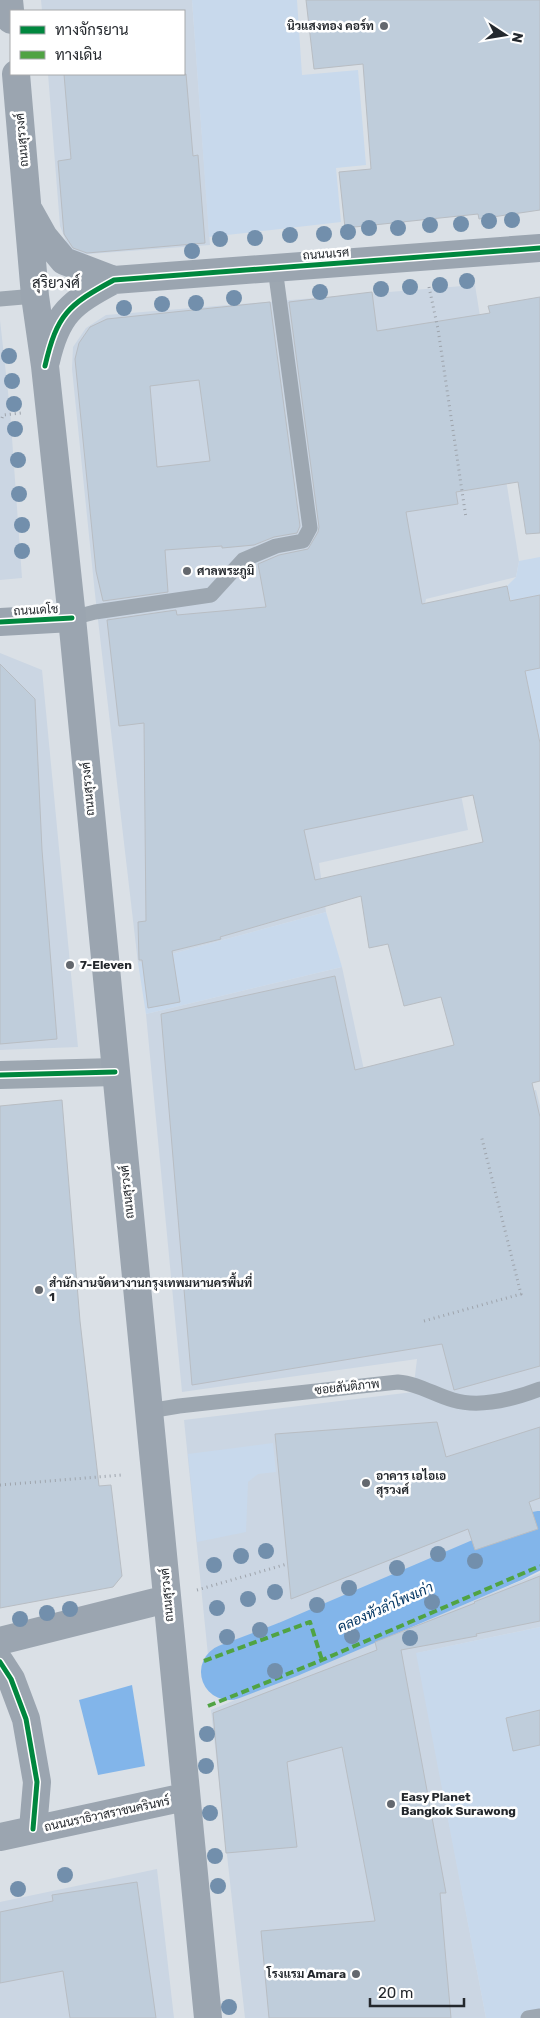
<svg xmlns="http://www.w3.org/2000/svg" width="540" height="2018" viewBox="0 0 540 2018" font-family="Rubik,Sarabun,sans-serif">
<rect width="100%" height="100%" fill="#dae0e6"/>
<!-- built -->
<path fill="#cbd6e3" d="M41,0H192L210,245L75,255L68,246L60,226L48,74H184V11H42Z
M475,285L519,561L516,577L426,599L424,609L468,830L319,863L326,912L138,963L95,594L72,369L73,347L86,328L106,315Z
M0,320L10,410L22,578L0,580Z
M0,653L42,670L78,1047L0,1050Z
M342,967L417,1318L473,1106L536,1090L540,1106V1530L472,1558L208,1655L184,1420L413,1392L417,1359L182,1392L146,1014Z
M540,1573V1627L417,1653L486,2018H245L211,1710Z
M157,1869L174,2018H0V1902Z"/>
<!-- green -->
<path fill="#c8d9ec" d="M192,0H297L302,75L358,70L366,165L336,168L341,222L209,237Z
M540,557V595L511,601L507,586L516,577L519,561Z
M540,668V764V742L525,671Z
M326,912L342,967L146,1014L138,963Z
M273,1443L276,1472L258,1474L248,1482L246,1532L197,1542L188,1454Z
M540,1627V2018H486L416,1653Z"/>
<!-- water -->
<path fill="#82b5ea" d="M132,1685L145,1766L98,1775L79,1700Z"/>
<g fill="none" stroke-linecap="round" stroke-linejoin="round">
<!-- river -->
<path stroke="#82b5ea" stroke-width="56" d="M229,1672L289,1649L511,1554L540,1539"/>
</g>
<!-- building -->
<path fill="#bfcddb" stroke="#b8bdc3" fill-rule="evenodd" d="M306,0H540V210L479,219L478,214L345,228L339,172L371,169L363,64L314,69Z
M64,74H186L193,156L198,155L205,243L87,253L73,248L64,234L58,161L71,159Z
M372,292L377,331L490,313L488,306L540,297V533L526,534L518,482L456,492L458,504L406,512L422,604L507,586L510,601L540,595V668L525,671L540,743V1081L532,1083L540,1117V1366L454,1390L442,1344L192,1385L161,1014L335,976L355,1070L454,1045L441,997L404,1006L388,944L369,948L361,896L220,937L221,939L172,951L180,1002L148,1008L142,960H139L138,922L146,921L144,723L119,726L107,620L176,610L177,615L266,607L258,564L279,555L308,549L318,532L319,527L289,302ZM473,795L483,842L315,880L304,830Z
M270,302L300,526L297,533L274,537L254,545L222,548V546L165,550L168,592L103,601L96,571L75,359L79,343L90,327L107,319ZM199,380L210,461L157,467L150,386Z
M0,664L35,699L42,850L57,1039L0,1044Z
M62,1100L80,1321L99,1486L111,1485L122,1576L113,1587L0,1608V1106Z
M437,1422L446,1457L540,1427V1498L529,1502L538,1529L475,1550L468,1529L291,1599L275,1434Z
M540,1576V1621L476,1634L477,1636L401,1650L446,1893H440L451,2018H269L261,1931L375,1921L342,1747L287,1762L297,1847L226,1853L213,1713L377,1650L375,1642L475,1603L474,1602Z
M540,1710V1745L513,1751L506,1718Z
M137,1882L156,2018H70L63,1971L0,1983V1912L53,1901L52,1895Z"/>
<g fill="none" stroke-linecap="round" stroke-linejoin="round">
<!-- path -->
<path stroke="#9ea4ac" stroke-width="3" stroke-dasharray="1 4" stroke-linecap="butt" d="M429,287L438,329L466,518
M2,418L3,415L21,413
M424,1321L521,1294L481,1135
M0,1485L122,1475
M197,1590L287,1564"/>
<!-- lane -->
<path stroke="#9da7b1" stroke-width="15" d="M0,299L35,296
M72,618L95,612L211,595L243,560L276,546L303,541L310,528L275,268
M149,1411L179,1406L398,1382C417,1383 435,1395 453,1400C480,1408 514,1399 540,1389
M528,2018L540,2016"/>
<!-- street -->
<path stroke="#9da7b1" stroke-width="28" d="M0,1075L115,1072"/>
<!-- secondary -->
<path stroke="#9ba5b0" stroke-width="28" d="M9,0L11,20
M16,74L35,296L45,366L72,618L208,2018
M30,212L44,237L64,261L114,280
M46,361C57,313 71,303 114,280L540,248
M0,622L72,618
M0,1641L167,1599
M0,1662L11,1679L26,1719L37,1782L33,1829
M0,1837L185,1797"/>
<!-- quiet -->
<path stroke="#50a343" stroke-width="4" stroke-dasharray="8 4" stroke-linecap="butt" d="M204,1661L310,1622L322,1660
M208,1706L322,1660L540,1566"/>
<defs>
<path id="cycleway" d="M45,366C57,314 68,305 114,280L540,248
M0,622L72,618
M0,1075L115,1072
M0,1662L11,1679L26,1719L37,1782L33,1829"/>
</defs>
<!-- cycleway casing -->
<use href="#cycleway" stroke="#fff" stroke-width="8"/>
<!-- cycleway -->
<use href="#cycleway" stroke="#00873e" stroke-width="5"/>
</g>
<!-- trees -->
<g fill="#728fac">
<circle cx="512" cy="220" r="8"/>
<circle cx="489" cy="221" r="8"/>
<circle cx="461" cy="224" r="8"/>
<circle cx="430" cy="225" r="8"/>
<circle cx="369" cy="228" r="8"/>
<circle cx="398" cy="228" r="8"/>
<circle cx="348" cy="232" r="8"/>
<circle cx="324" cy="234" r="8"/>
<circle cx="290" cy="235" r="8"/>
<circle cx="255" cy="238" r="8"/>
<circle cx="220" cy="239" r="8"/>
<circle cx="192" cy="251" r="8"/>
<circle cx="467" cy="281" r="8"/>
<circle cx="440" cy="285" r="8"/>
<circle cx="410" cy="287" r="8"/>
<circle cx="381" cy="289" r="8"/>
<circle cx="320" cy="292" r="8"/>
<circle cx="234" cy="298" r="8"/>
<circle cx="196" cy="303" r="8"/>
<circle cx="162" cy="304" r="8"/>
<circle cx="124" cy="308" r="8"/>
<circle cx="9" cy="356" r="8"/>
<circle cx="12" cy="381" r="8"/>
<circle cx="14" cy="404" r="8"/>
<circle cx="15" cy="429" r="8"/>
<circle cx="18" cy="460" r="8"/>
<circle cx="19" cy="494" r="8"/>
<circle cx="22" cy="525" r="8"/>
<circle cx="22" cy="551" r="8"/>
<circle cx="266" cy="1551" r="8"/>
<circle cx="438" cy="1554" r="8"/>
<circle cx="241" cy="1556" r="8"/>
<circle cx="475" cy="1561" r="8"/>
<circle cx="214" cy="1565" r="8"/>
<circle cx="397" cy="1568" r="8"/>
<circle cx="349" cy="1588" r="8"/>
<circle cx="275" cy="1592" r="8"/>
<circle cx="248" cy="1599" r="8"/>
<circle cx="432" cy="1602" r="8"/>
<circle cx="317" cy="1605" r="8"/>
<circle cx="217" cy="1608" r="8"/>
<circle cx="70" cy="1609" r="8"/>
<circle cx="47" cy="1613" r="8"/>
<circle cx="20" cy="1619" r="8"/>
<circle cx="260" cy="1630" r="8"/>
<circle cx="352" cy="1636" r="8"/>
<circle cx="227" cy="1637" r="8"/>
<circle cx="410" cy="1638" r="8"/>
<circle cx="275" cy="1671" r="8"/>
<circle cx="207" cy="1734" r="8"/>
<circle cx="206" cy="1766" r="8"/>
<circle cx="210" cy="1813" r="8"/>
<circle cx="215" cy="1856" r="8"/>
<circle cx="65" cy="1875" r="8"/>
<circle cx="218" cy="1886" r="8"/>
<circle cx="18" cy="1889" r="8"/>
<circle cx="229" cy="2007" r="8"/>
</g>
<!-- markers -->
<g fill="#64686e" stroke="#fff" stroke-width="2">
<circle cx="384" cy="26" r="5"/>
<circle cx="187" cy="571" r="5"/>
<circle cx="70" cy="965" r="5"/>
<circle cx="39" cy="1290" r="5"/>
<circle cx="366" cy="1483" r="5"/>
<circle cx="391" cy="1804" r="5"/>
<circle cx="356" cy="1974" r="5"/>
</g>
<g text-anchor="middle" stroke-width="5" stroke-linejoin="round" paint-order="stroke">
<!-- poi labels -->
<g font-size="12" font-weight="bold" fill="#24282d" stroke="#fff" text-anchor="start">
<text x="374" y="30" text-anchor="end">นิวแสงทอง คอร์ท</text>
<text x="197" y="575">ศาลพระภูมิ</text>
<text x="80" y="969">7-Eleven</text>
<text x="49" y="1287">สำนักงานจัดหางานกรุงเทพมหานครพื้นที่<tspan x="49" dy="14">1</tspan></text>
<text x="376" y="1480">อาคาร เอไอเอ<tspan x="376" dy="14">สุรวงศ์</tspan></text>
<text x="401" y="1801">Easy Planet<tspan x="401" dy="14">Bangkok Surawong</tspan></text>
<text x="346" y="1978" text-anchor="end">โรงแรม Amara</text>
</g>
<!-- street labels -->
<g font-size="12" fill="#24282d" stroke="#fff">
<text transform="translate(22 140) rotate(-95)" y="4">ถนนสุรวงศ์</text>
<text transform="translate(326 254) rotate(-4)" y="4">ถนนนเรศ</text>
<text transform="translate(36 610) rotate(-3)" y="4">ถนนเดโช</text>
<text transform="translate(88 789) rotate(-95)" y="4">ถนนสุรวงศ์</text>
<text transform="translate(127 1192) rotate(-96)" y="4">ถนนสุรวงศ์</text>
<text transform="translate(347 1387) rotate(-6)" y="4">ซอยสันติภาพ</text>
<text transform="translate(167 1595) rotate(-95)" y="4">ถนนสุรวงศ์</text>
<text transform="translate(107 1814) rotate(-12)" y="4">ถนนนราธิวาสราชนครินทร์</text>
</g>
<!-- water labels -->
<g font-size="14" font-style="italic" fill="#003462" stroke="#fff">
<text transform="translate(385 1607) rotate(-24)" y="5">คลองหัวลำโพงเก่า</text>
</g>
<!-- quarter labels -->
<g font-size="15" fill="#24282d" stroke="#fff">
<text x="56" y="288">สุริยวงศ์</text>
</g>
</g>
<!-- legend -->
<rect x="10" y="10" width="175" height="65" fill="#ffffff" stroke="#a7a9ab"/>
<rect x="20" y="26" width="25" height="8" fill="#00873e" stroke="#a7a9ab"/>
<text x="55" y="35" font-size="15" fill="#24282d">ทางจักรยาน</text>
<rect x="20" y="51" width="25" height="8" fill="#50a343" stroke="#a7a9ab"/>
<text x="55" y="60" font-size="15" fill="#24282d">ทางเดิน</text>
<!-- north arrow -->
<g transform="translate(505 35) rotate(102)" stroke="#ffffff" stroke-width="4" paint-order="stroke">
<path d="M0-4L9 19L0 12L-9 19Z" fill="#24282d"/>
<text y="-8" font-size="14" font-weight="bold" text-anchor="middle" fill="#24282d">N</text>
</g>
<!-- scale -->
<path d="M370 1998v8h94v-8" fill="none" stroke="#24282d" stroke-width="2.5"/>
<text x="378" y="1998" font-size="15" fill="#24282d" stroke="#ffffff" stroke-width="4" paint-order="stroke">20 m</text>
</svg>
